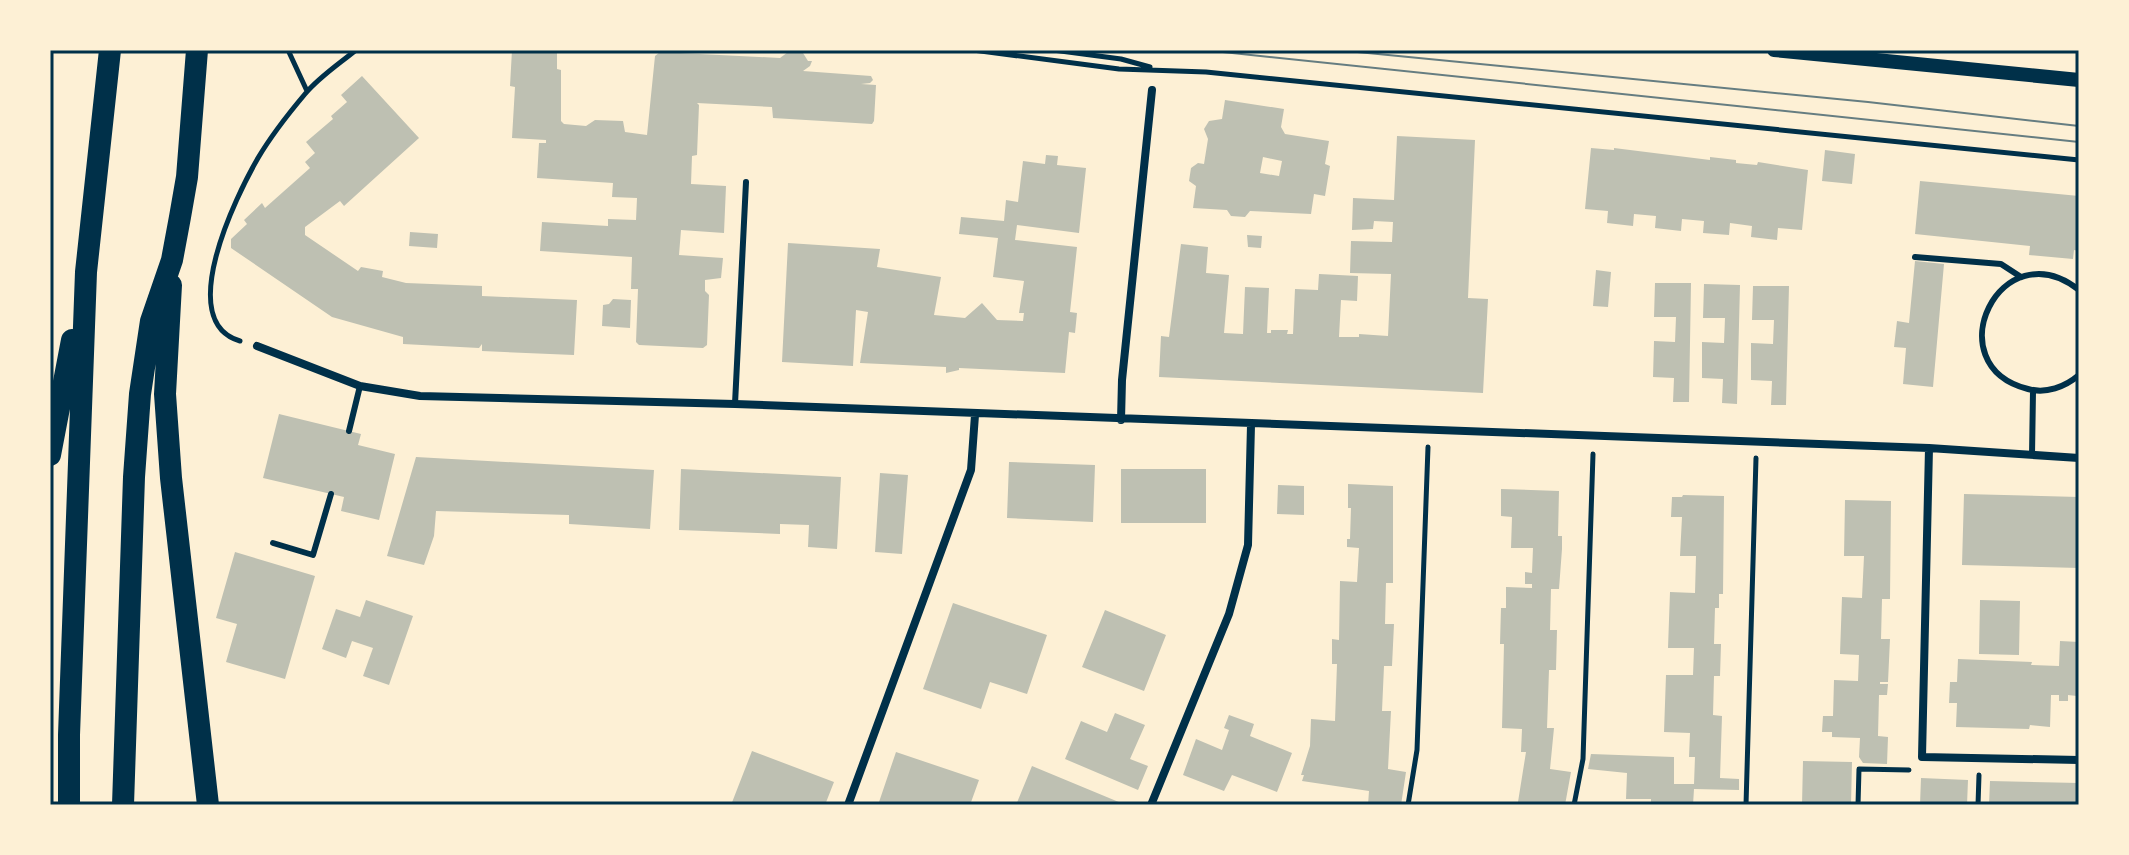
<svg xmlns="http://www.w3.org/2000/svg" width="2129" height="855" viewBox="0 0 2129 855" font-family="Cabin,sans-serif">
<rect width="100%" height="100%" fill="#fdf0d5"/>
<!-- building -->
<path fill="#bec0b2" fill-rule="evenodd" d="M512,50H557V69L561,70V121L564,124L586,126L595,120L623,121L625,132L647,135L655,56L660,52L780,58L788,52L803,53L808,61H812L810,66L803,71L871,76L873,80L870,83L861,84L876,85L874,121L872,124L773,118L772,107L697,103L699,105L697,155L692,156L691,184L726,186L724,233L681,230L679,255L723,258L721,278L705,280V291L709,295L707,345L703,348L639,345L636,342L638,289H631L632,257L540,251L542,222L608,226V219L636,220L637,198L612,197L613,183L537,178L539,143H546V140L512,138L515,87L510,86Z
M362,76L419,138L344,206L340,201L305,227V235L358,271L361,267L383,271L382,277L406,283L482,286V296L577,300L574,355L482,351V344L479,348L403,344V337L332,317L231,248V239L247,224L244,220L262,203L265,208L310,168L305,162L315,153L306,142L333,119L331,116L347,102L341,95Z
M1225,100L1284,109L1281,127L1285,134L1329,141L1325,164L1330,166L1325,196L1314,194L1311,214L1250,211L1245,217L1231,216L1227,210L1193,208L1196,186L1189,181L1191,168L1198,163L1204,164L1208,139L1204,129L1209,121L1222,119ZM1263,157L1282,161L1279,176L1260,173Z
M1397,136L1475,140L1468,298L1488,299L1483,393L1159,377L1161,336L1169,337L1181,244L1208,247L1206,273L1229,275L1224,333L1243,334L1245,287L1269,288L1267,333H1271V330H1288L1287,334H1293L1295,289L1318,290L1319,274L1358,276L1357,301L1341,300L1339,337H1359V334L1388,336L1391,274L1350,273L1351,241L1392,242L1393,222L1374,221L1373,229L1352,230L1353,198L1394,200Z
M1591,148L1614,150V148L1710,160V157L1736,160V163L1757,165L1758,162L1808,170L1802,230L1778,228L1777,240L1751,237L1752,226L1730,223L1729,235L1703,233L1704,221L1682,219L1681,231L1655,228L1656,216L1634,214L1633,226L1607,223L1608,211L1585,209Z
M1825,150L1855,154L1852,184L1822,181Z
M1046,155L1058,156L1057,165L1086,168L1079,233L1017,225L1015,240L1077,247L1070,312L1077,313L1075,333L1069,332L1065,373L959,368V370L946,373V367L860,363L868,312L856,310L853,366L782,362L788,243L880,249L877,267L941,277L934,315L965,318L982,303L997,320L1023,321L1024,313H1019L1024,281L993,277L998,238L959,234L961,217L1004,221L1006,200L1018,202L1023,161L1045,164Z
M1920,181L2079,196V251L2074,250L2073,259L2029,255L2030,246L1915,234Z
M410,232L438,234L437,248L409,246Z
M1247,235L1262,236L1261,248L1248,247Z
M1915,261L1944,264L1933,387L1903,384L1906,348L1894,347L1897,321L1909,323Z
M1596,270L1611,272L1608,307L1593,306Z
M1655,283H1691L1689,402H1673L1674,378L1653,377L1654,341L1675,342L1676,317H1654Z
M1704,284L1740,285L1737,404L1722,403L1723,379L1702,378V342L1724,343L1725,318H1703Z
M1753,286H1789L1786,405H1771L1772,381L1751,380V343L1773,344L1774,320H1752Z
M613,299L631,300L630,328L602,326L603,305L609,304Z
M279,414L361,434L358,445L395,454L379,520L341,511L344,497L263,478Z
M416,457L654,470L650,529L569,524V515L436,511L434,536L424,565L387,556Z
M1009,462L1095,465L1093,522L1007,518Z
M681,469L841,477L837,549L808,547L809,525L780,524V534L679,530Z
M1121,469H1206V523H1121Z
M880,473L908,475L902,554L875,552Z
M1348,484L1393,486V583H1386L1385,624H1394L1392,666H1384L1382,711H1391L1388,769L1406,772L1401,805H1368L1369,791L1302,781L1304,775H1301L1310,746L1311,719L1335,721L1337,664H1332V639L1339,640L1340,581L1357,582L1359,548L1347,547V539H1350L1351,508H1348Z
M1278,485L1304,486V515L1277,514Z
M1501,489L1559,491L1558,536H1562V549L1559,589H1551L1550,630H1557L1556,670H1549L1547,728H1554L1550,769L1571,772L1565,805H1525V803L1518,802L1526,752H1521L1522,729L1502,728L1504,644H1500L1501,608H1506V587L1532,588V584H1525V572L1532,573L1533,548H1511L1512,517L1501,516Z
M1964,494L2079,497V568L1962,565Z
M1683,495L1724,496L1723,594H1719V608H1715L1714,644H1721L1720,676H1714L1713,715L1722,716L1720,778L1739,779V790L1694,789L1693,805H1651V799H1626L1627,773L1588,769L1591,754L1674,757V784H1694L1695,757H1689L1690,733L1664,732L1666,675H1693L1694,648H1668L1670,592L1695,593L1696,556H1680L1682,517H1671L1672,497H1682Z
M1845,500L1891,501L1890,599H1882L1881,639H1890L1888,682H1880V684H1888L1887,695H1879L1878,736L1888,737L1887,764L1863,763L1859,757L1860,738L1832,737V732H1822L1823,716H1833L1834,680L1858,681L1859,655L1840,654L1842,597L1862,598L1864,556H1844Z
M235,552L315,576L285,679L226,662L237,624L216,618Z
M366,600L413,616L389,685L363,676L373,648L352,641L346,658L322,649L336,609L360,617Z
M1980,600L2020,601L2019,655L1979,654Z
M953,603L1047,635L1027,694L990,682L981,709L923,689Z
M1105,610L1166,635L1144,691L1082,667Z
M2060,641L2079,642V682L2077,696L2068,695V701H2059V695H2051L2050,727L2030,725L2029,729L1956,727L1957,703H1949L1950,682H1957L1958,659L2032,662L2031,665L2059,666Z
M1115,713L1145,725L1130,759L1148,766L1138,790L1065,759L1081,721L1107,732Z
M1229,715L1254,724L1250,736L1292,753L1277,792L1232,775L1224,791L1183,775L1196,739L1222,750L1229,730L1224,728Z
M752,751L834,782L825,805H731Z
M896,752L979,780L970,805H878Z
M1803,761L1852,762L1851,805H1802Z
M1032,766L1126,805H1016Z
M1921,778L1968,780L1967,805H1920Z
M1990,781L2079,783V805H1989Z"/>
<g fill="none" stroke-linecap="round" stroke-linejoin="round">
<!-- path -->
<path stroke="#003049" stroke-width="5" d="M288,50L307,91
M973,50L1119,69L1206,72L2079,160
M1053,50L1121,59L1150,67
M240,341C174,322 236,196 258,158C271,136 289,113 305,94C319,77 339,64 356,50
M1408,805L1417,750L1428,447
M1574,805L1583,759L1593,454
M1746,805L1756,458
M1858,805L1859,769L1909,770
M1978,805L1979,775"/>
<!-- service -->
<path stroke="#003049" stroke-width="6" d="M1915,257L2001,264L2021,277
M2079,290C2001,228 1934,365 2028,389C2046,394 2065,387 2079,375
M735,404L746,182
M349,431L360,386
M2032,455L2033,391
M273,543L313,555L331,494"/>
<!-- minor -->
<path stroke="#003049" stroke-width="8" d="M257,346L360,386L420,396L735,404L1929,448L2079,458
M1121,420L1122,380L1152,90
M1929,448L1922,757L2079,760
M848,805L971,470L975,415
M1151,805L1229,614L1248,545L1251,425"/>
<!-- tertiary -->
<path stroke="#003049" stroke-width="14" d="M1774,50L2079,80"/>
<!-- trunk -->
<path stroke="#003049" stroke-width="22" d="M171,285L165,394L171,478L208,805
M50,455L72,340
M69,805V735L86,272L110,50
M123,805L134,477L140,394L151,321L172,260L180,217L187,177L197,50"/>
<!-- tram -->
<path stroke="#657d81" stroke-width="2" d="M1204,50L2079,142
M1337,50L1868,102L2079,126"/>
</g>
<!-- border -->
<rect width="2129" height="855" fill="none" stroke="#fdf0d5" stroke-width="104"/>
<rect x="52" y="52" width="2025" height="751" fill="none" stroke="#003049" stroke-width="3"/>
</svg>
